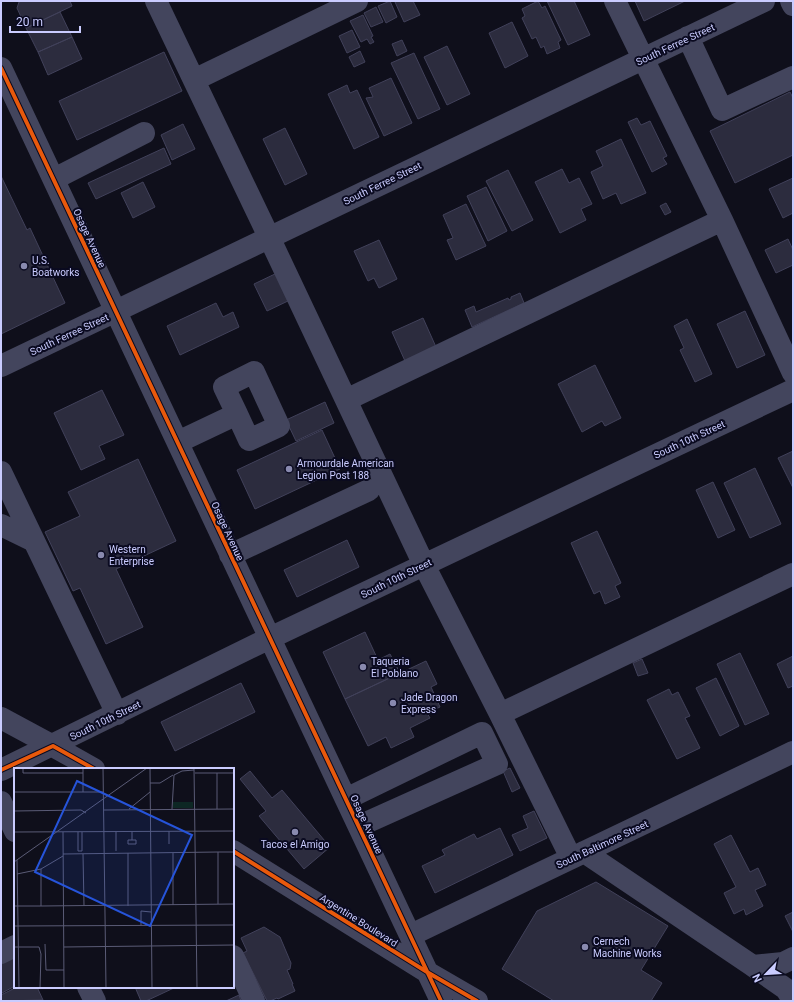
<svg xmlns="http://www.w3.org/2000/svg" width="794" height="1002" viewBox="0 0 794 1002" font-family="Roboto,sans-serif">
<rect width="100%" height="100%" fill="#0f0f1b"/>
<!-- building -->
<path fill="#2c2c3e" stroke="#41415a" d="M22,1H70L72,6L26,28L17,8L19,2Z
M390,1L397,17L386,23L378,6Z
M398,1H413L420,15L404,22L395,2Z
M538,1L542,8L545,6L561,40L558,42L560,48L547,54L544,46L541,48L536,37L532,39L522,18L525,16L522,9Z
M547,1H574L590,35L568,45Z
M635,1H685L644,21Z
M376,7L383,22L371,27L364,13Z
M60,12L72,37L38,52L26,28Z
M363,15L373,36L371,37L374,42L370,44L367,39L361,42L350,21Z
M512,22L528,56L505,68L489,33Z
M352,30L360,47L347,53L339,36Z
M72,37L82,59L48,75L38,52Z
M402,40L407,51L397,56L392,44Z
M447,46L470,94L447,105L424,57Z
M360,51L365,62L354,67L349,57Z
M164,52L182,91L77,140L59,101Z
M414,53L440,109L418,119L391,63Z
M391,78L412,123L384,136L366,98L373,97L369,88Z
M347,85L350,93L357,90L379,137L354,149L328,94Z
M790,92L793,98V155L735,183L710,131Z
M637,118L641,125L650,121L667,156L663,158L667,164L652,172L628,122Z
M183,124L195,149L172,160L161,135Z
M285,128L307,174L285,185L263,139Z
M621,139L646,193L621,204L616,193L603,199L591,172L603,166L596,151Z
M164,148L171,164L96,199L88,183Z
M562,169L569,183L579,178L592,204L581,209L586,220L560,233L535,182Z
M508,170L533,220L512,231L486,181Z
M1,176L27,230L30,228L65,303L1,334Z
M793,178V213L783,218L769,189Z
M143,182L155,207L133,218L121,193Z
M486,187L507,231L488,241L467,196Z
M666,203L671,212L665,215L660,206Z
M466,204L486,246L456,260L447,240L453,238L443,215Z
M788,239L793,250V265L776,273L765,250Z
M379,240L397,279L379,288L374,278L368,281L354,251Z
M277,273L290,300L267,311L254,284Z
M520,293L524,303L472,327L465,310L474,306L476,312L508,298L509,300L511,299V297Z
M216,303L223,317L233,312L239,327L180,355L167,326Z
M745,311L765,355L737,368L717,324Z
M423,318L436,347L405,361L392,332Z
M687,319L712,374L695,382L680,350L684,348L674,326Z
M595,365L621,418L605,426L602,421L582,432L558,384Z
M102,390L124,435L99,446L105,459L81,470L54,413Z
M325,402L334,423L296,441L286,420Z
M322,430L340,469L255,509L237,470Z
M793,451V488L778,458Z
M138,459L176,541L116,569L143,627L106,644L80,588L73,591L45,532L80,516L68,492Z
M755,468L781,524L750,538L724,483Z
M713,482L735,530L718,538L696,490Z
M597,531L621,583L615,586L620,597L605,604L600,591L594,594L571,543Z
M347,540L359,567L297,597L284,570Z
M365,632L378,660L390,654L400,673L345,699L323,652Z
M740,653L769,714L745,725L717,664Z
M793,656V686L788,688L777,664Z
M642,659L648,673L638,676L633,663Z
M426,661L437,684L431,687L440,707L427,713L430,718L410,728L414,737L391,748L386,737L368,746L345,699Z
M716,678L739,726L720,736L696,688Z
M241,683L255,712L175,751L161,722Z
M669,689L672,695L678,692L690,716L685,718L700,748L677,759L647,700Z
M510,768L520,788L512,792L503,771Z
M250,771L272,798L282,790L330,847L304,869L259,816L266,811L240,779Z
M534,811L547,838L520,851L512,835L528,828L523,816Z
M500,828L513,855L435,893L422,866L445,855L442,850L474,834L477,839Z
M731,835L750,872L758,868L766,885L755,890L763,906L746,915L744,909L734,914L724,893L736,887L714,844Z
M596,882L668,926L641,970L662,983L651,1001H554L502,969L537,911Z
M793,912V932L785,916Z
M264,927L280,937L291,963L290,969L287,970L293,984H292L295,991L278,999L277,998L270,1001H267L243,953L247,951L241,938Z
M15,955V986L2,993L1,992V962Z
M17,987H37L43,1000L1,1001V995Z
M135,987H176L146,1001H141Z
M239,995L241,1001H226Z"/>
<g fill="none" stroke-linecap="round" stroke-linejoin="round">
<!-- minor -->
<path stroke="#43455d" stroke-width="22" d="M156,1L269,237L424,565L500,714L571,858
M615,1L722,220L793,373
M791,1L793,5
M688,37L722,110L793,77
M1,68L441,1001
M194,80L357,1
M54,179L144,133
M1,366L764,1
M346,400L722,220
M178,442L237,414L224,387L254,372L279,426L249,440L237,414
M1,472L117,714
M1,525L34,541
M230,555L369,490
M500,714L793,574
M1,718L53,746L94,769
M1,770L270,638L793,390
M346,799L482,733L497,764L359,826
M1,802L15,831
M233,851L427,972L477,1001
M584,852L753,966L783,963L793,958
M411,935L793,752
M1,953L15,946
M233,956L254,1001
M753,966L786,989L793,1000
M88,987L95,1001"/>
<defs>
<path id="cycleway" d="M1,68L441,1001
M1,770L53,746L94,769
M233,851L427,972L477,1001"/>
</defs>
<!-- cycleway casing -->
<use href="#cycleway" stroke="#0a0a20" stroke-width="6"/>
<!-- cycleway -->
<use href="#cycleway" stroke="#e8590c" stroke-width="4"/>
</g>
<!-- markers -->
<g fill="#898aaf" stroke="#0a0a20" stroke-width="1.5">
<circle cx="24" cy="266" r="4"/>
<circle cx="289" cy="469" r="4"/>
<circle cx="101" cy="555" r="4"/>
<circle cx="363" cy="667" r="4"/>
<circle cx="393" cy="703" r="4"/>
<circle cx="295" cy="832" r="4"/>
<circle cx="585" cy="947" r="4"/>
</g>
<g text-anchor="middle" stroke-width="4" stroke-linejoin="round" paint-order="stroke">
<!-- street labels -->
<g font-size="10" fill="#caccff" stroke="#0a0a20">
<text transform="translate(675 44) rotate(-25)" y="4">South Ferree Street</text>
<text transform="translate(382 183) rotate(-26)" y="4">South Ferree Street</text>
<text transform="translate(90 238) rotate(65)" y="4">Osage Avenue</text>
<text transform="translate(69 334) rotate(-25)" y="4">South Ferree Street</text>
<text transform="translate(689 439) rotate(-25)" y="4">South 10th Street</text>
<text transform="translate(228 531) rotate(65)" y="4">Osage Avenue</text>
<text transform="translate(396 578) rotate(-26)" y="4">South 10th Street</text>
<text transform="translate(105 720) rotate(-26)" y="4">South 10th Street</text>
<text transform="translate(367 824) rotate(65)" y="4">Osage Avenue</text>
<text transform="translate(602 844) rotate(-25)" y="4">South Baltimore Street</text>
<text transform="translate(359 920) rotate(32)" y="4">Argentine Boulevard</text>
</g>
<!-- poi labels -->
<g font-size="10" fill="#caccff" stroke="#0a0a20" text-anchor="start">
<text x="32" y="264">U.S.<tspan x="32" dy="12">Boatworks</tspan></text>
<text x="297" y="467">Armourdale American<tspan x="297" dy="12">Legion Post 188</tspan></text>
<text x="109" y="553">Western<tspan x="109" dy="12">Enterprise</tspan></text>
<text x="371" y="665">Taqueria<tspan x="371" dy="12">El Poblano</tspan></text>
<text x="401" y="701">Jade Dragon<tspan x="401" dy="12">Express</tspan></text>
<text x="295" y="848" text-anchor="middle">Tacos el Amigo</text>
<text x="593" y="945">Cernech<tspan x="593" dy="12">Machine Works</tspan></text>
</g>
</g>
<!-- overview -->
<g transform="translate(14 768)">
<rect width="220" height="220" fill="#0f0f1b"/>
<path d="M159,34H179V40H159Z" fill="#0d2724"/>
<path fill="none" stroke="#5a5b76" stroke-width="1" d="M9,0V5H69M89,0L92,220M136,0L138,220M180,0L183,220M181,5H203V41M203,5H220M136,15H146L159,7M0,24H90M69,24V0M115,41L136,24M158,41L160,7L168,3L180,2M90,42L220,41M0,43L67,42L72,45M102,63V83M118,63V72H122V76H114V72H118M155,63V76M0,64L220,63M49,64L50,220M64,64V83H68V64M114,85V138M159,85V137M49,86L204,84M69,86L70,138M49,88L27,101V138L220,136M3,92L5,220M0,94L133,0M3,106L27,101M204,136V84H220M0,138H27M127,157V143L137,144M0,158L220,157M31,176L32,202H50M0,179H25L27,186L26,220M50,179L220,177"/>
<path fill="#2654da" fill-opacity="0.15" stroke="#2654da" stroke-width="2" d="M63,13L178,67L136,158L21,104Z"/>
<rect width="220" height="220" fill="none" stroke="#caccff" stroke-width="2"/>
</g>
<!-- border -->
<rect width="794" height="1002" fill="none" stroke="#caccff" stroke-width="4"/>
<!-- north arrow -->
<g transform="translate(766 974) rotate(245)" stroke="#0a0a20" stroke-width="3" paint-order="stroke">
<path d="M0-3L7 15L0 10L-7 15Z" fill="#caccff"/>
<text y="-6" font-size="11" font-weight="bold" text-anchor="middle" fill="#caccff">N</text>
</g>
<!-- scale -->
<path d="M10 26v6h70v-6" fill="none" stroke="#caccff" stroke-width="2"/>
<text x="16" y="26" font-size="12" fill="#caccff" stroke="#0a0a20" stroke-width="3" paint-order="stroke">20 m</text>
</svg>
